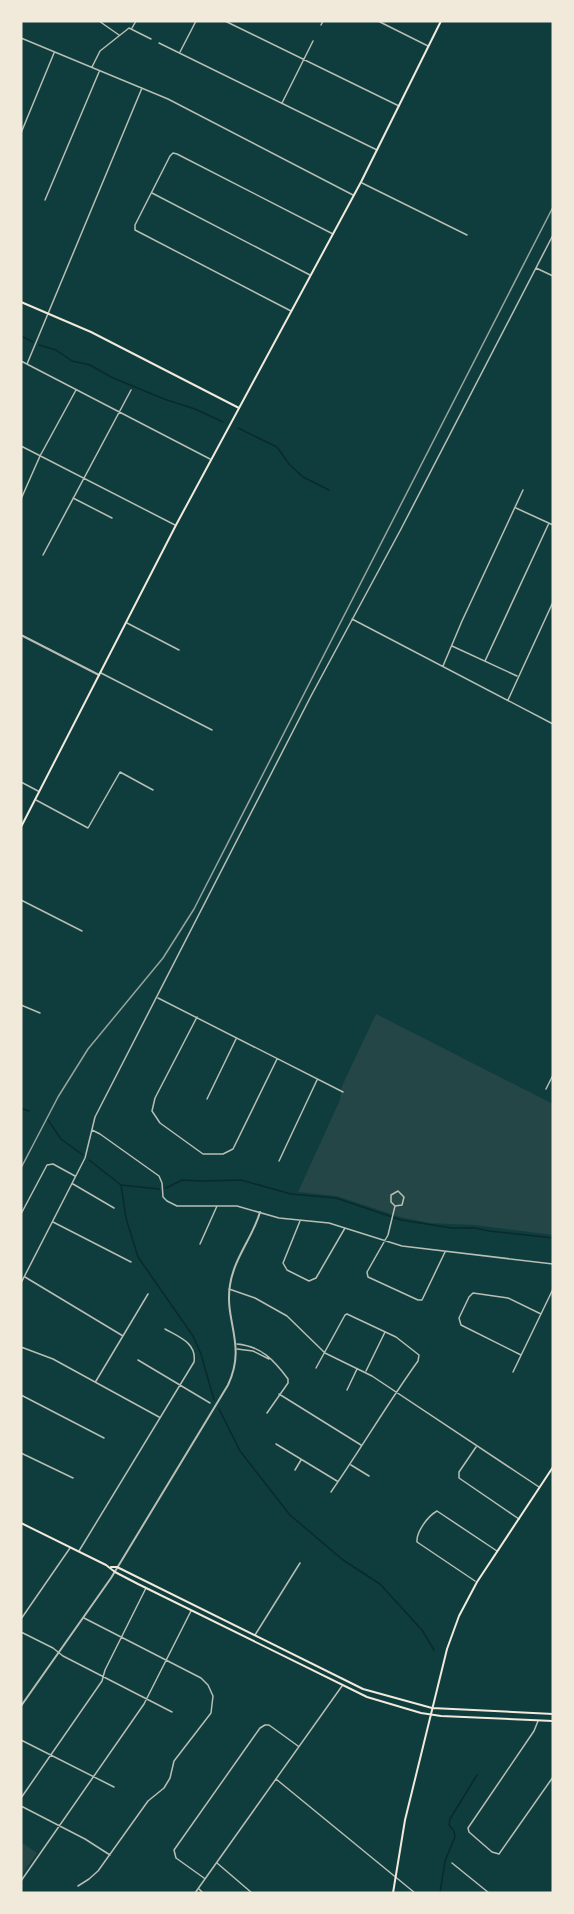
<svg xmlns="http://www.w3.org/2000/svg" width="574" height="1914" viewBox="0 0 574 1914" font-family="Literata,serif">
<rect width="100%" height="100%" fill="#0f3d3e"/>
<!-- green -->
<path fill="#244646" d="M376,1014L553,1104V1235L474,1225L430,1223L400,1217L337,1196L298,1192L340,1100L342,1086Z
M21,1842L37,1853L21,1876Z"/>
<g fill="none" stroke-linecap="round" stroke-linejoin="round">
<!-- stream -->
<path stroke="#0a2a2b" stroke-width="1.5" d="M21,336L33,342
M39,345L56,350L72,361L90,365L111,377L164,399L195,409L223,422
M238,428L277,447L289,464L303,477L329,490
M21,1108L29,1111
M48,1120L61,1139L83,1155
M89,1160L121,1185L126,1218L138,1257L193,1336L201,1354L214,1400
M121,1185L159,1189
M166,1188L182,1180L201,1181L241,1180L291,1194L336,1198L401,1220L452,1228H475L489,1231L553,1238
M219,1409L240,1451L290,1515L343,1560L380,1584L422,1630L434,1650
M440,1893L445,1861L455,1837L454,1831L449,1825L450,1819L477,1775"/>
<!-- minor -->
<path stroke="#b8beb3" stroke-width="1.5" d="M99,21L119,35
M225,21L399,106
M378,21L428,46
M321,25L323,21
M132,28L136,21
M21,38L168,99L353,195
M159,43L377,150
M180,52L196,21
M92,67L100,51L129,28L151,39
M282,103L313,41
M21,133L54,53
M362,183L467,235
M152,193L310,275
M45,200L99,72
M536,268L553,276
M291,311L135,230V225L170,156L173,153L177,154L333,234
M21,361L210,459
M27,364L142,88
M21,446L175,525
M73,498L112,518
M21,499L40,456L76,390
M516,508L553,525
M43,555L131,390
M352,619L553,724
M127,623L179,650
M452,646L517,676
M485,661L549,523
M443,666L462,621L523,490
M101,673L212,730
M508,700L553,602
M21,782L38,791
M36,800L88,828L120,772L153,790
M21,900L82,931
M158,998L343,1092
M21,1005L40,1013
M197,1017L155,1098L152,1111L160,1123L203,1154H223L233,1149L277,1059
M546,1089L553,1075
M207,1099L236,1039
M92,1130L100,1134L159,1176L162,1183L163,1197L167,1201L177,1206H237L279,1218L329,1223L402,1246L553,1264
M279,1161L317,1080
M73,1184L114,1208
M395,1206L391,1202V1195L398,1191L404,1197L402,1205L395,1206L388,1235L367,1272L368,1277L418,1300H422L445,1252
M21,1214L47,1165L53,1164L75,1176
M300,1221L283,1263L287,1270L309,1281L316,1278L345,1228
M53,1222L131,1262
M200,1244L217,1206
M25,1277L123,1336
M21,1283L85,1158L95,1117L311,696L401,529L553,235
M229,1289L255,1298L287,1316L325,1353L372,1376L539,1487
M237,1344C261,1346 274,1360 288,1379V1383L267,1413
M21,1347L53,1359L159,1417
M237,1349L253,1351L269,1359
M521,1355L461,1325L459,1318L469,1297L473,1293L508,1298L541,1314
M138,1360L210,1403
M316,1368L345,1315L347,1314L396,1337L419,1355L418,1361C387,1404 361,1449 331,1492
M366,1371L385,1332
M513,1372L553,1289
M96,1381L148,1294
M347,1390L357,1369
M279,1394L361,1445
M21,1395L104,1438
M276,1444L337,1481
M476,1447L459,1472V1478L519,1519
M21,1453L73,1478
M351,1465L369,1476
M295,1470L301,1460
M79,1551L194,1362C197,1343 179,1337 165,1329
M475,1581L417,1542C416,1532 428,1516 437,1511L497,1551
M21,1619L70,1548
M21,1632L53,1648L63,1656L172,1712
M255,1635L300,1563
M538,1721L534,1731L468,1828L469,1832L492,1852L499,1854L553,1777
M21,1740L114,1787
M276,1779L415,1893
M21,1798L102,1681L105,1670L146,1588
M21,1806L85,1839L110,1855
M217,1863L252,1893
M452,1863L489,1893
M204,1878L176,1858L174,1850L260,1728L265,1725H269L298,1746
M21,1881L144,1704L191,1611
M78,1886L89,1879L98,1871L148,1801L164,1788L170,1778L174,1761L211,1713L213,1696L208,1685L201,1678L84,1618
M199,1889L203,1893
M195,1893L342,1686"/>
<!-- tertiary -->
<path stroke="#b8beb3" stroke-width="2" d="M21,635L99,675
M21,1706L111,1578L228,1385C247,1345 224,1321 230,1285C234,1258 253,1237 260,1212"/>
<!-- secondary -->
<path stroke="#f1e9da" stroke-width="2" d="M21,302L91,332L239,408
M21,1523L106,1565L115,1572L138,1584L367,1697L421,1713L441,1716L553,1721
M111,1567H117L363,1689L432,1708L553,1714
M393,1893L405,1820L447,1649L459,1616L477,1582L553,1467"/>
<!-- primary -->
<path stroke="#f1e9da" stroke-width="2" d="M21,827L176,525L361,182L441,21"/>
<!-- rail -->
<path stroke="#97a49c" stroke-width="1.5" d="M21,1168L58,1097L88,1049L163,958L194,909L553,207"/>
</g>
<!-- border -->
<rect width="574" height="1914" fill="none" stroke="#f1e9da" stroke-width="45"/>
</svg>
